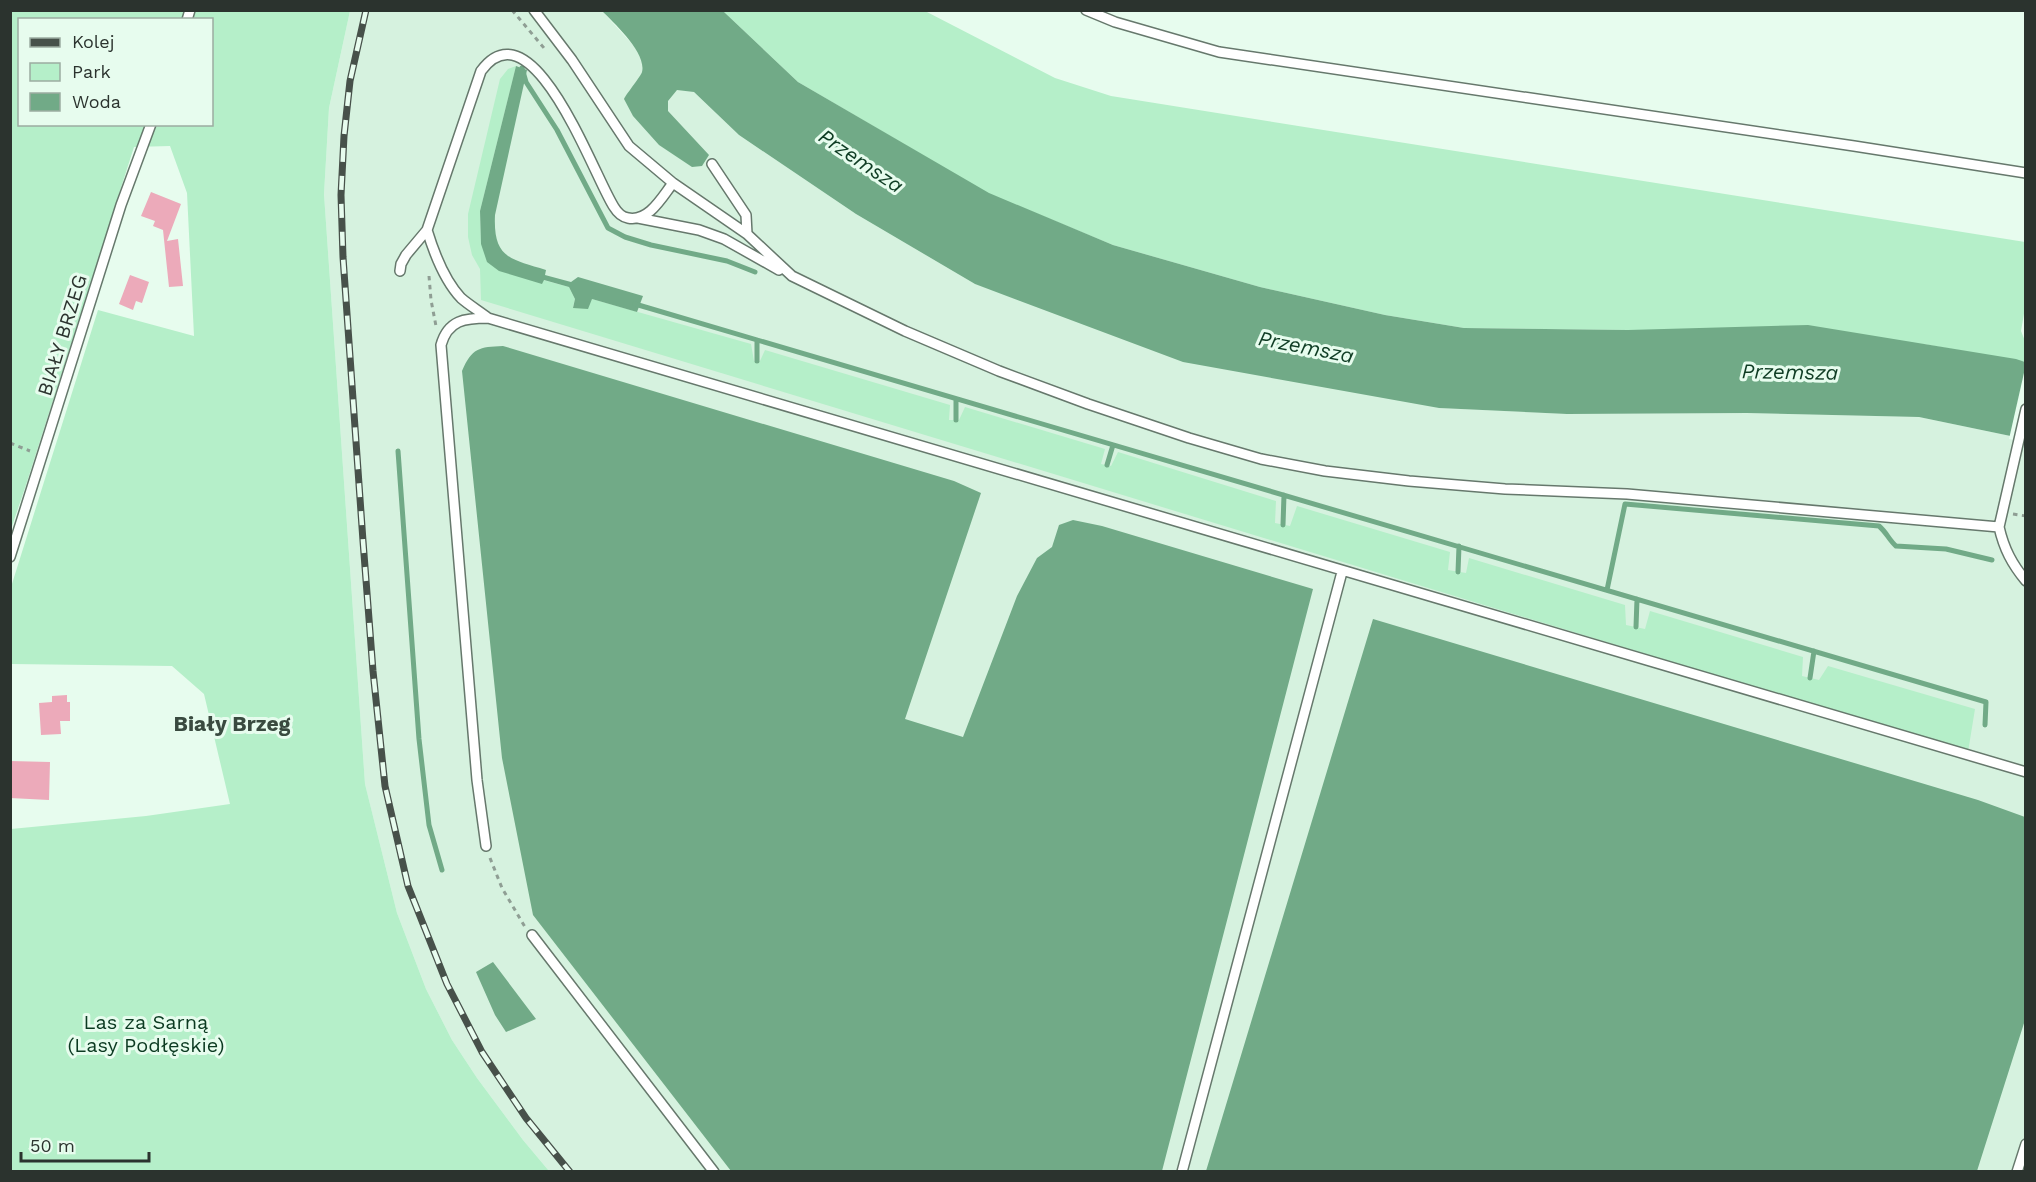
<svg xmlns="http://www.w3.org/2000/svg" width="2036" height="1182" viewBox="0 0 2036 1182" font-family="'Work Sans',sans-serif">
<rect width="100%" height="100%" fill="#e7fcee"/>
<!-- built -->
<path fill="#d6f2df" d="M350,11H602L633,45L694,92L739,135L856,214L975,284L1439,408L1567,414L1747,413L1919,417L2025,439V1171H549L523,1140L477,1078L452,1040L426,989L397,913L365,784L324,194L329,108Z"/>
<!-- green -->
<path fill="#b5efc9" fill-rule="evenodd" d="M11,11H350L329,108L324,194L365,784L397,913L426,989L452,1040L477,1078L523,1140L549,1171H11V829L146,816L230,804L204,694L172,666L11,664V587L98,310L194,336L187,193L170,146L134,147L26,485L11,529ZM20,20H212V124H20Z
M723,11H925L1055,78L1111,96L2025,242V308L2021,331L2025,341V362L1923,344L1628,330L1464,328L1385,315L1260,287L1113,245L989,194L798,82Z
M516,66L480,211L481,244L542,283L543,280L569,287L575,299L573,307L592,299L751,344L754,361H760L765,350L950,405L949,420H959L965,407L1105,449L1101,464L1111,466L1118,452L1276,501L1275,523L1290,526L1297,506L1450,552L1448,570L1466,573L1469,558L1625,605L1626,625L1645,629L1650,611L1803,657L1802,676L1819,680L1828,666L1975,709L1968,752L481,300L480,269L472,255L468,237V214L500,79L508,69Z"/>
<!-- water -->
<path fill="#71aa87" d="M602,11H723L798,82L989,193L1113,245L1260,287L1385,315L1464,328L1628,330L1808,325L2016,359L2025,362V439L1919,417L1747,413L1567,414L1439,408L1183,362L975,284L856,214L739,135L694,92L677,90L668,101V111L709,155L702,166L692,167L659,145L633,116L624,99C627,93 641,76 642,72C647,53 614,23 602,11Z
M516,66L527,70L495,215C493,258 510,259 546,270L545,275L571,282L578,277L643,296L637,312L592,299L588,309L573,308L575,299L569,287L544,280L542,284L499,271L487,262L481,244L480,211Z
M503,346L954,481L981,493L905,719L963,737L1017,596L1037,558L1052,547L1059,525L1073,520L1102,526L1313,589L1162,1171H731L533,915L502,758L462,371C472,348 479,347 503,346Z
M1373,619L1978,800L2025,817V1020L1977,1171H1206Z
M493,962L536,1019L506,1032L495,1015L476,972Z"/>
<!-- pier -->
<path fill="#e7fcee" d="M2026,364V442H2025L2009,439Z"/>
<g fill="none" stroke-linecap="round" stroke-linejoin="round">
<!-- stream -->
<path stroke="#71aa87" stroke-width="5" d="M522,68L526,82L557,130L608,228L625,237L651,245L727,261L755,272
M635,304L1986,702L1985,725
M757,340V361
M956,420V399
M398,451L419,739L429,825L442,870
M1107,465L1113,445
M1283,525L1284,495
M1458,572L1459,546
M1607,590L1625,504L1879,526C1887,533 1889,540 1896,546L1946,549L1992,560
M1636,627L1637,599
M1810,678L1814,651"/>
</g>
<!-- building -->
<path fill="#ecaaba" d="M151,192L181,204L167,241L178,239L183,286L169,287L163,230L153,226L155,221L141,216Z
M130,275L149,282L142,303L136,301L133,310L119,304Z
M67,695V702H70V721H60L61,734L41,735L39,703L52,702V696Z
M10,761L50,762L49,800L10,798Z"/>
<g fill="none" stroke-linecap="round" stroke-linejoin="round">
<defs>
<path id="service" d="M534,10L572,60L629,146L673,183L747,234L792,276L905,331L999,371L1088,404L1189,438L1261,459L1325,471L1409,481L1505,489L1627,494L1999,527
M1086,10L1115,22L1219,52L1854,146L2026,173
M187,20L190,10
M712,164L746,215L747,234
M638,218L699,230L724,239L779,270
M427,230C434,253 444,280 461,298C469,305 479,311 488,318L2026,772
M400,271L401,264L406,255L427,230L481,71C533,0 595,179 614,207C617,212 622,217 628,218C649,222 662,197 673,183
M2026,409L1999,527C2004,549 2012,564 2026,581
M10,557L121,205L151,124
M486,846L477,780L441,345C448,320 465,318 488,318
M532,935L714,1172
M1182,1172L1342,572
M2017,1172L2026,1144"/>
</defs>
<!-- service casing -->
<use href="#service" stroke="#66786c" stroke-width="12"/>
<!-- path -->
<path stroke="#8f9e94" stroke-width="3" stroke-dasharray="4.5 4.5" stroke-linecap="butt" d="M512,10L544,48
M429,276L431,300L436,326
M10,443L30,451
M2013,514L2026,516
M490,858L502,888L525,927"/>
<!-- service -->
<use href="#service" stroke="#fff" stroke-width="9"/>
<defs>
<path id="rail" d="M366,10L350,81L344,136L341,195L343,257L363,541L373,671L385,786L408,886L447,984L482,1052L526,1118L570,1172"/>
</defs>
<!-- rail casing -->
<use href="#rail" stroke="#47514a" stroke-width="7"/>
<!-- rail -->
<use href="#rail" stroke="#e7fcee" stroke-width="4.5" stroke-dasharray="14" stroke-linecap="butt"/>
</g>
<g text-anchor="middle" stroke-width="6" stroke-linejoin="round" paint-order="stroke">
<!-- street labels -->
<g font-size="20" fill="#2b332e" stroke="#e7fcee">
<text transform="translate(62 335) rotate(-73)" y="7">BIAŁY BRZEG</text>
</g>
<!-- park labels -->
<g font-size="20" fill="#0b3a21" stroke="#e7fcee">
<text x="146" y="1029">Las za Sarną<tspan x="146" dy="23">(Lasy Podłęskie)</tspan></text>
</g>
<!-- water labels -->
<g font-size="21" font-style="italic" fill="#0f3d24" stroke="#e7fcee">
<text transform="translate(861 161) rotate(34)" y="7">Przemsza</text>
<text transform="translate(1306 347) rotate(11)" y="7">Przemsza</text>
<text transform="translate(1790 372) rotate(1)" y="7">Przemsza</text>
</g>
<!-- neighbourhood labels -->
<g font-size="21" font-weight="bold" fill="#394a3f" stroke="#e7fcee">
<text x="232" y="731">Biały Brzeg</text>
</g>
</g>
<!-- border -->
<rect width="2036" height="1182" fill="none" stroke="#2b332e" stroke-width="24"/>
<!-- legend -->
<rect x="18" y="18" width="195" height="108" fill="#e7fcee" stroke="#9caca1" stroke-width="1.5"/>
<rect x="30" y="38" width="30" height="9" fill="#47514a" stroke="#9caca1" stroke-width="1.5"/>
<text x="72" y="48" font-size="18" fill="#2b332e">Kolej</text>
<rect x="30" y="63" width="30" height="18" fill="#b5efc9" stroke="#9caca1" stroke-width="1.5"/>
<text x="72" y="78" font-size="18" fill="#2b332e">Park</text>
<rect x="30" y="93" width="30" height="18" fill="#71aa87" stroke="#9caca1" stroke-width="1.5"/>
<text x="72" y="108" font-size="18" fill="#2b332e">Woda</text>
<!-- scale -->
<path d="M21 1152v9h128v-9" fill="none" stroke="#2b332e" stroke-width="3"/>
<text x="30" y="1152" font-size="18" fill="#2b332e" stroke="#e7fcee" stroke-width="4.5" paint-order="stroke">50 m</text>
</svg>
